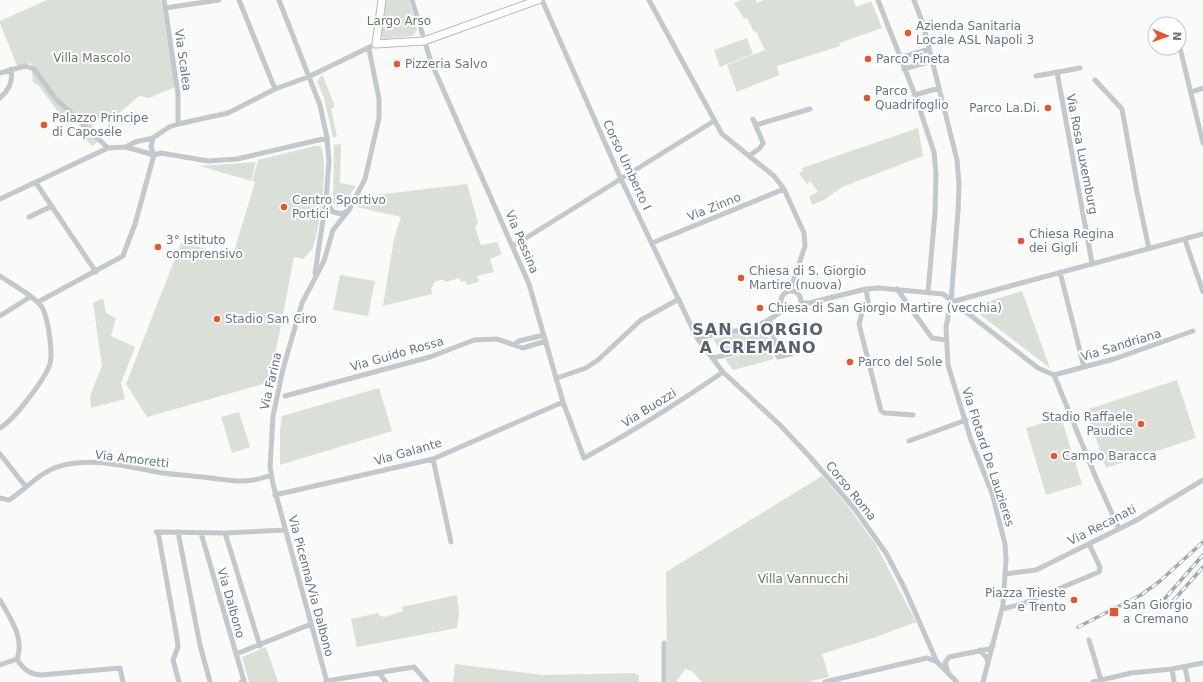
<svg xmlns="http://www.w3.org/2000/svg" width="1203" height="682" viewBox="0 0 1203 682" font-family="'DejaVu Sans',sans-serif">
<rect width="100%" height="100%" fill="#fafaf8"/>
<!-- green -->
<path fill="#dadfd7" d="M47,0H161L175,87L149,98L139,96L114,118L117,134L109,128L105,117L91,122L100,140L92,146L83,136L85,133L79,124H75L58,112L39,86L33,82L31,63L17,66L0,23V21Z
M386,0H409L417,30L413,36L384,39L381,37Z
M741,0H755L757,3L764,0H853L856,7L871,1L882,28L839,43L840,46L777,66L779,75L737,92L727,65L765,50L756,31L754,32L747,18L744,19L734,3Z
M747,38L753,54L720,67L714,50Z
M323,76L335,107L331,108L337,137H333L324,98L317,81L321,76Z
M918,128L923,156L842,187L824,200L812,205L809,196L818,192L810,181L807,184L799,173L803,171L802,168Z
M341,144L340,183L356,186L342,206L337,207L333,203L334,145Z
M315,146H320C330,158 319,229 314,244C313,250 307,255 303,259L294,257L270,382L147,417L126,384L181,243L233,255L255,182L252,181L258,160Z
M256,162L251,181L200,166Z
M467,184L478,222L475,228L481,245L497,242L502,254L490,259L494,272L477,276L479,282L467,285L466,281L461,282L460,278L445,282L443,279L435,282L431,289L432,294L383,306L394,239L401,217L357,207L365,194L368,196Z
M340,275L375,281L368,316L333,310Z
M1022,291L1050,368L970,307Z
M103,298L106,313L116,318L111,336L135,347L121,383L125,399L91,408L90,396L102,366L93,303Z
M766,326L769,341L721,352L713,339Z
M771,347L774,359L733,370L725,359Z
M1177,380L1196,438L1106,468L1086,410Z
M379,388L392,431L280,465V431L282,416Z
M239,412L250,447L232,453L221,417Z
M1061,417L1082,484L1046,495L1026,428Z
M822,476L847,505L876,545L916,622L876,637L822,654L829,677L808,682H702L692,671L685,669L676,682H667L666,572Z
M457,595L459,614L457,628L357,647L351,619L378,613L380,616L385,617L403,611L402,607Z
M266,647L278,682H249L242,657Z
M455,664L543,675L636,673V675H639V682H453Z"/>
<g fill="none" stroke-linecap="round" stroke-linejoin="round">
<defs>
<path id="secondary" d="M382,0L376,44L424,41L538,0"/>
</defs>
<!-- secondary casing -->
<use href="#secondary" stroke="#b3babf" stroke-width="9"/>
<!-- minor -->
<path stroke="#c3c8cc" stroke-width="5" d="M164,0L178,94V124
M239,0L275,89
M279,0L320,105L327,138L329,161L326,200L315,273
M412,0L431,62L529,284L563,402L584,458C632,432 678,403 723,372
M542,0L621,179L697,338L723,372L780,425L810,457L854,508L886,553L904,587L937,662
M649,0L722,134L774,176L784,189L804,233L805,246L790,291
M878,0L915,95L934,152L936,174L935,213L928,292
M914,0L923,24L957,160L959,184L958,211L951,302L946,327L948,365L971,440L992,493L1005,544L1006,560L1003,605L983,682
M165,8L219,0
M1179,44L1203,143
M900,58L929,49
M904,69L932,61
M1057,72L1092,263
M0,73L25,66L34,69L55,98L108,148
M1036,76L1080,68
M1095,80L1122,109L1137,192L1149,249
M1191,92L1203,88
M915,95L939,88
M0,98C9,90 13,82 11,69
M756,125L810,109
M126,147L135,142L153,138
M154,155L151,147L153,138L169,127L178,124L228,113L275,89L308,77L376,44
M154,155L161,153L208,161L237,159L327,138
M749,156L760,148L763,143L753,119
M36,183L96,272
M0,199L108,148L126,147L154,155
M327,203L333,212L342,214L349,210L365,179L379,118V99L369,49
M29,217L52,206
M1185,240L1203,292
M652,243L784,189
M513,246L714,121
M1060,272L1084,367
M0,276C11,284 38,298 43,309C48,320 53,352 50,364C45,379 14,420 0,428
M866,289L869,307L862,313L859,324L881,411L885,413L913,415
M897,289L932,338L946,340
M781 301a10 10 0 1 1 20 0a10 10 0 1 1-20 0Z
M38,302L123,256L135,224L154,155
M951,302L1203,234
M801,303H809L866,289L879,288L943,294L1038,368L1054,375L1114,359L1193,331
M0,316L30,297
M770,320L778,357L791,354
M697,338C725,332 765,330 784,308
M514,345L519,341L544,335
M713,358L775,343
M1054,375L1096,478L1119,529
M557,378L586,368L598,360L641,320L679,299
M285,396L430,357L474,340L497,339L523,348L546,341
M909,441L966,420
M0,454L26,487
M433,459L451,542
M275,495L433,459L563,402
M0,498L9,500C25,490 39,473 57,467C91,456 128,467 163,473C179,475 195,476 211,478C234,481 249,484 271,475
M156,532L225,533L285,530
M158,532L177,638L178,647L173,660L179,682
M178,532L200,645L210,682
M201,533L244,681L241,682
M225,533L260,646
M1005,574L1036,570L1135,521L1203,480
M0,600C10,618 25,638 17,659
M1002,609L1022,604L1099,572L1100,567L1089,544
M1089,640L1101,680
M980,650L986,657L988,662
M236,654L311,624
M17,659C23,669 29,674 41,675L120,668L123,682
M0,665L17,659
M1185,667L1188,682
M1172,669L1174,682
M948,672L945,663L949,657L989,649L993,646
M379,673L386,682
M326,681L414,667L427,682
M327,682L273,484L270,467L273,416L283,369L302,303L324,261L333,230L349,210
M664,682V643
M825,682L927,658L937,662L957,682
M1093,682L1131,673L1172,669L1203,663"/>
<!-- secondary -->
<use href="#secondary" stroke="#fff" stroke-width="7"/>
<defs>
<path id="rail" d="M1160,604L1203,555
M1166,609L1203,567
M1078,627L1141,595L1160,581L1203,542"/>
</defs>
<!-- rail casing -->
<use href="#rail" stroke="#a2aab0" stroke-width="3.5"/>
<!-- rail -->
<use href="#rail" stroke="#fff" stroke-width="2" stroke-dasharray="6" stroke-linecap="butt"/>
</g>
<!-- markers -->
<g fill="#e4572e" stroke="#fff" stroke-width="1.5">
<circle cx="908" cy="33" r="4"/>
<circle cx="868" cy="59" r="4"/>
<circle cx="397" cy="64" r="4"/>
<circle cx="867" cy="98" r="4"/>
<circle cx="1048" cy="108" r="4"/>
<circle cx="44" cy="125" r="4"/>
<circle cx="284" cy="207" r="4"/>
<circle cx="1021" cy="241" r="4"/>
<circle cx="158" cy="247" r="4"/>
<circle cx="741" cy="278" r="4"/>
<circle cx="760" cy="308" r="4"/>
<circle cx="217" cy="319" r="4"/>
<circle cx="850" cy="362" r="4"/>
<circle cx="1141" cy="424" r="4"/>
<circle cx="1054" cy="456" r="4"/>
<circle cx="1074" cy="600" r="4"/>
<rect x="1109" y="607" width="10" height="10" rx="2"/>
</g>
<g text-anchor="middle" stroke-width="4" stroke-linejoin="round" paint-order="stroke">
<!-- park labels -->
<g font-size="12" fill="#687a64" stroke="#fff">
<text x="399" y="25">Largo Arso</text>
<text x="92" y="62">Villa Mascolo</text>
<text x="803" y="583">Villa Vannucchi</text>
</g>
<!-- poi labels -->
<g font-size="12" fill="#657683" stroke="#fff" text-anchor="start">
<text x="916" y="30">Azienda Sanitaria<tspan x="916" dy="14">Locale ASL Napoli 3</tspan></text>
<text x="876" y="63">Parco Pineta</text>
<text x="405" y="68">Pizzeria Salvo</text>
<text x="875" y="95">Parco<tspan x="875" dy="14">Quadrifoglio</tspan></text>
<text x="1040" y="112" text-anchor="end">Parco La.Di.</text>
<text x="52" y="122">Palazzo Principe<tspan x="52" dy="14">di Caposele</tspan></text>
<text x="292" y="204">Centro Sportivo<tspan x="292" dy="14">Portici</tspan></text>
<text x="1029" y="238">Chiesa Regina<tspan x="1029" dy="14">dei Gigli</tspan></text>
<text x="166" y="244">3° Istituto<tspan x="166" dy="14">comprensivo</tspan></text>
<text x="749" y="275">Chiesa di S. Giorgio<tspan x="749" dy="14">Martire (nuova)</tspan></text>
<text x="768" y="312">Chiesa di San Giorgio Martire (vecchia)</text>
<text x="225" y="323">Stadio San Ciro</text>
<text x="858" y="366">Parco del Sole</text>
<text x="1133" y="421" text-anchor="end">Stadio Raffaele<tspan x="1133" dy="14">Paudice</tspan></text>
<text x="1062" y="460">Campo Baracca</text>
<text x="1066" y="597" text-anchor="end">Piazza Trieste<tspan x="1066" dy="14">e Trento</tspan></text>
<text x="1123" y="609">San Giorgio<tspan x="1123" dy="14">a Cremano</tspan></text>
</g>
<!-- street labels -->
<g font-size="12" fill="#657683" stroke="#fff">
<text transform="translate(183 60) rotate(82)" y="4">Via Scalea</text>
<text transform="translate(1082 154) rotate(79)" y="4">Via Rosa Luxemburg</text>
<text transform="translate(627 165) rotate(65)" y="4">Corso Umberto I</text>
<text transform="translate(714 207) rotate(-22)" y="4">Via Zinno</text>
<text transform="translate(522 242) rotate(67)" y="4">Via Pessina</text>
<text transform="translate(1121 345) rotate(-17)" y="4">Via Sandriana</text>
<text transform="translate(397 354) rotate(-16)" y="4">Via Guido Rossa</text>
<text transform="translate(271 381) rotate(-77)" y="4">Via Farina</text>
<text transform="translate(649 408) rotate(-32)" y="4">Via Buozzi</text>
<text transform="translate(408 452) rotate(-16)" y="4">Via Galante</text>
<text transform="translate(988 457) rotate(72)" y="4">Via Flotard De Lauzieres</text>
<text transform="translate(132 459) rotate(7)" y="4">Via Amoretti</text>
<text transform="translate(851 491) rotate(51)" y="4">Corso Roma</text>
<text transform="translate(1102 525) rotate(-27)" y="4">Via Recanati</text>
<text transform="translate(311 586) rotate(75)" y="4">Via Picenna/Via Dalbono</text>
<text transform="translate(231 603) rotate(74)" y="4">Via Dalbono</text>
</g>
<!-- district labels -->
<g font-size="16" font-weight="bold" letter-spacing="1" fill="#57646e" stroke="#fff">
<text x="758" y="335">SAN GIORGIO<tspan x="758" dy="18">A CREMANO</tspan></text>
</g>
</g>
<!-- north arrow -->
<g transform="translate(1167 36) rotate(92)"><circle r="19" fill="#ffffff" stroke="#c1c8cd"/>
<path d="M0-3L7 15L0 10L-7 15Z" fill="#e4572e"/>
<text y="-6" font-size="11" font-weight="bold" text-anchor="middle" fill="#657683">N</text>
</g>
</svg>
